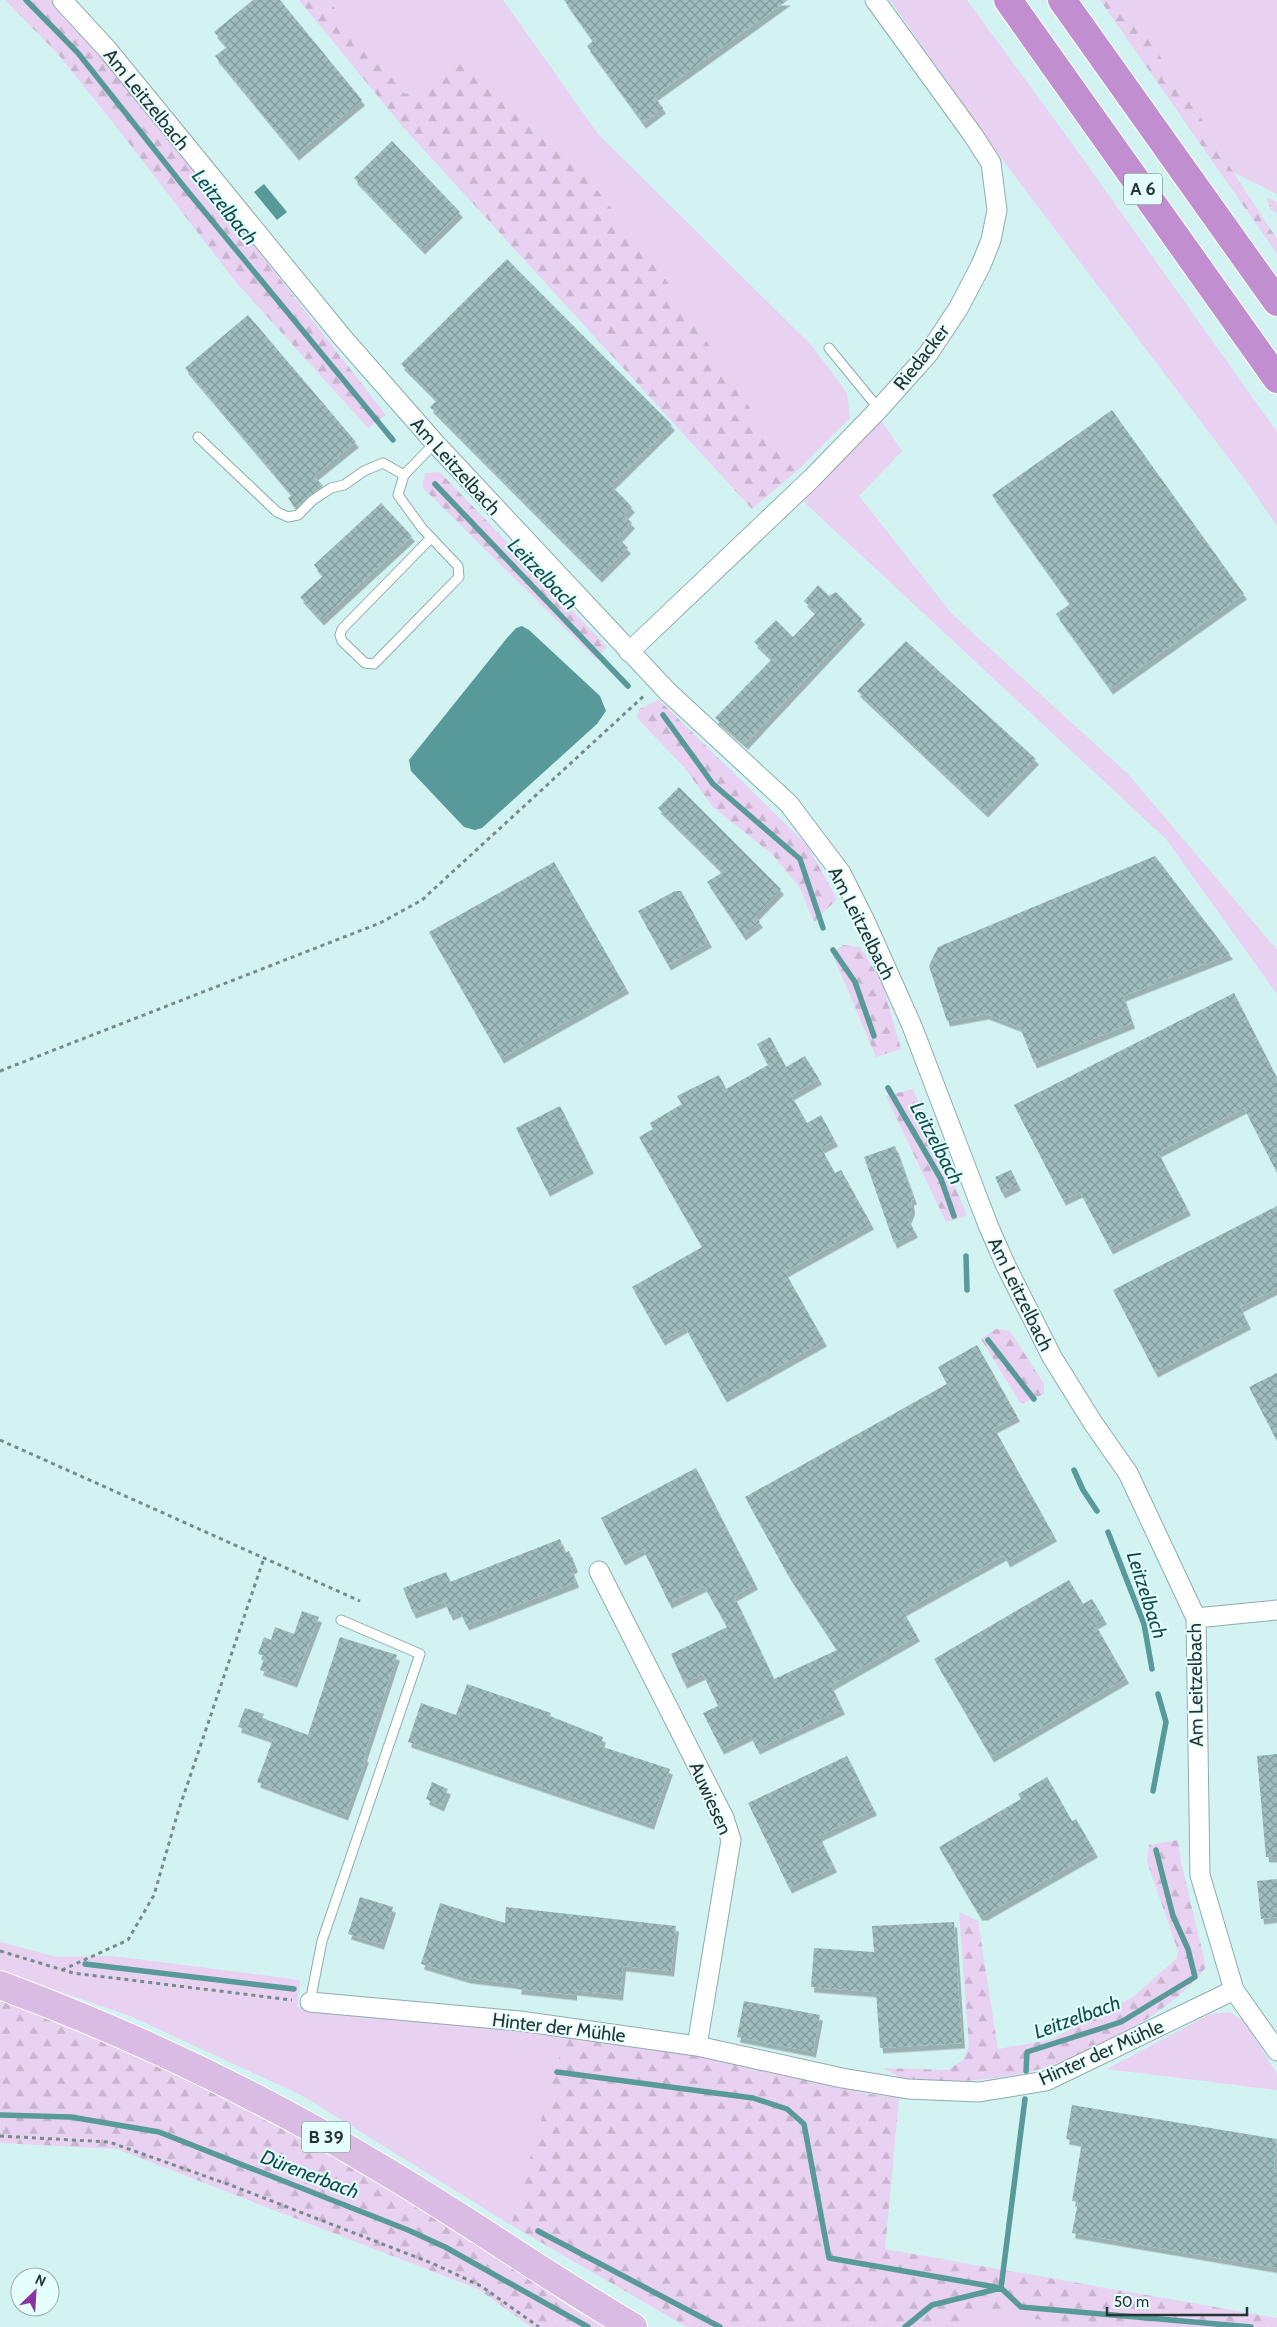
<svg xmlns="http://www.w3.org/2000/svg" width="1277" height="2327" viewBox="0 0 1277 2327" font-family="Cabin,sans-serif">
<defs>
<pattern id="forest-firs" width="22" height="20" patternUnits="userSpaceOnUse" patternTransform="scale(1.25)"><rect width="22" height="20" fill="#e9d1f1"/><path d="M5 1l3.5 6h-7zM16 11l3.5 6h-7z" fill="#c8b4cf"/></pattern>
<pattern id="park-tufts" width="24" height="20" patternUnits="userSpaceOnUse" patternTransform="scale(1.25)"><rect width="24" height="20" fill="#e9d1f1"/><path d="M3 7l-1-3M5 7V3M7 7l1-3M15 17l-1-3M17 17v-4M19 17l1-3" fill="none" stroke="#c8b4cf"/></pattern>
<pattern id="building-cross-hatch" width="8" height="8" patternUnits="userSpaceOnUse" patternTransform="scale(1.25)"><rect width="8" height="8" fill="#9fbdbd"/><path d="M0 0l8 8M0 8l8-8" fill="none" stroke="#829a9a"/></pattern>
<filter id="shadow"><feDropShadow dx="3" dy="5.5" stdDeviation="0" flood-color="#0004"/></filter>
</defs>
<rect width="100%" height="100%" fill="#d3f2f2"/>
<!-- green -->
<path fill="#e9d1f1" d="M328,0H503L598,134L812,346L847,393L850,418L799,469L764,429L657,266L586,176L459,58L437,84L405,94Z
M890,0H967L1076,149L1277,432V526L1249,485L992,146Z
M1121,0H1277V194L1233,172L1191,101Z
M881,420L902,451L859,496L952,614L1128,774L1277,950V994L1166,839L803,501Z
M0,1942L57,1957L113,1956L300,1980L297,2007L566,2033L511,2225L303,2096L130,2016L0,1971Z
M1230,2012L1244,2021L1277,2074V2090L1107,2069L1210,2014Z
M980,2309L1080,2327H963Z"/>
<!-- forest -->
<path fill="url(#forest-firs)" d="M5,0H52L104,53L386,415L368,428L235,281L115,125L57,53Z
M299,0H328L405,94L437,84L459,58L586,176L657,266L764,429L799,469L752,509L403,127Z
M1100,0H1121L1191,101L1233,172L1277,239V254Z
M440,472L607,647L596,659L422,487L425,473Z
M659,700L807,845L837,899L814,922L800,888L772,854L713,807L684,767L637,718L639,709Z
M843,945L860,947L882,982L901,1049L876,1057L832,953Z
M913,1089L967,1215L946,1222L886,1096Z
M996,1329L1010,1331L1044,1384V1394L1021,1404L981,1339Z
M1178,1840L1181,1862L1206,1967C1171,2013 1098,2051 1043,2068C1018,2076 990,2079 964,2081C946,2083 925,2084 907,2080C899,2078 891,2072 884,2068L948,2070L963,2060L969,2046L959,1912L978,1921L998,2049L1050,2040L1133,1997L1177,1958L1178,1951L1147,1861L1149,1845Z
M0,1999L107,2037L246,2103L421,2204L576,2311L605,2327H531L478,2289L117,2149L0,2143Z
M566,2033L698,2051L863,2093L899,2098L885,2249L1277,2318V2327H1080L980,2309L963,2327H687L511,2225Z"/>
<!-- park -->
<path fill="url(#park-tufts)" d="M1266,197L1277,202V213L1271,210Z"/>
<!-- water -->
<path fill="#579a99" d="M264,184L287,212L277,220L254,192Z
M522,626L529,630L600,696L606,711L597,724L482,828L475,830L464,827L411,771L409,760L507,638L516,628Z"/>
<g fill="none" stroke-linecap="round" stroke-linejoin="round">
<!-- stream -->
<path stroke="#579a99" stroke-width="5.5" d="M26,0L78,53L185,188L393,440
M435,484L628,686
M663,715L713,784L800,859L823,928
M833,950L855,982L874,1036
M888,1088L941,1179L954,1216
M966,1256L967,1290
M988,1340L1034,1399
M1074,1470L1083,1490L1097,1511
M1108,1532L1144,1624L1152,1669
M1153,1791L1166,1722L1158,1694
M85,1964L294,1989
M1026,2071L1027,2052L1121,2022L1195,1977L1188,1949L1173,1916L1156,1850
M557,2072L753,2098L787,2109L804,2124L829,2258L1001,2288L1025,2099
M0,2115L71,2117L159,2132L408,2230L445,2247L588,2327
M538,2231L720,2327
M905,2327L932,2305L1001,2288L1021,2307L1251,2327"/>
</g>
<!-- building -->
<path fill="url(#building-cross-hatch)" filter="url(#shadow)" d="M253,0H280L362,100L296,155L215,56L227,47L214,32Z
M564,0H788L654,96L663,108L643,123L587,46L593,41Z
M392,141L460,212L422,249L354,178Z
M507,259L672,425L611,485L632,507L624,515L632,523L618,538L628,548L599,577L430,407L437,400L401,364Z
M248,315L356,442L314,476L323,486L309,496L296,508L288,498L292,495L185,368Z
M1112,410L1244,594L1110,689L1056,614L1070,604L992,495Z
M381,503L412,536L321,620L300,597L323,576L314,565Z
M818,585L829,596L836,592L862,619L745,744L715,718L772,659L754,642L776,620L793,637L816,613L804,601Z
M906,641L1036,759L985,812L857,691Z
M679,787L781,889L755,916L760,922L743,935L707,882L723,872L658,808Z
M1155,856L1230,954L1123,996L1132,1023L1034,1063L1020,1027L986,1014L947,1021L929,966L938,947Z
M554,862L626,988L501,1058L429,932Z
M675,891H681L709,942L668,965L638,911Z
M1234,993L1277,1078V1173L1244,1108L1158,1152L1188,1210L1110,1249L1080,1192L1063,1200L1014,1105Z
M770,1037L786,1067L805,1056L819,1079L791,1095L807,1123L821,1115L835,1141L821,1148L835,1173L841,1170L871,1224L785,1272L824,1341L724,1397L685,1327L662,1340L632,1287L702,1247L639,1137L653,1129L650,1123L682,1104L677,1096L719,1075L726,1089L768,1065L757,1044Z
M560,1106L591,1168L547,1191L516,1128Z
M895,1146L914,1199L911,1200L912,1209L908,1219L915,1232L894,1243L864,1157Z
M1011,1170L1018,1185L1002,1193L995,1177Z
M1277,1206V1288L1240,1307L1248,1324L1155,1372L1113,1290Z
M977,1345L1017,1416L994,1428L1054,1536L1007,1562L1004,1555L903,1611L917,1636L831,1685L842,1709L757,1749L750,1735L721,1749L703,1713L718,1706L703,1674L684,1683L671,1654L727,1627L704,1586L669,1603L643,1549L622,1560L601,1518L696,1468L755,1584L734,1596L774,1679L837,1650L788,1575L745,1497L947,1384L938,1367Z
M1277,1373V1441L1249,1387Z
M560,1539L565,1553L569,1551L575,1567L571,1569L576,1582L466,1625L460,1611L450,1615L445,1601L413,1613L403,1588L446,1572L450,1582Z
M1069,1580L1083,1604L1092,1599L1104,1619L1095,1624L1126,1678L991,1757L934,1659Z
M302,1611L319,1617L294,1682L260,1670L265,1656L258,1654L264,1637L271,1640L275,1627L294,1634Z
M340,1637L397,1655L364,1756L366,1757L345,1815L257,1782L273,1739L238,1727L245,1708L264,1714L262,1718L308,1735Z
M467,1684L551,1713L550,1716L603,1737L600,1746L670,1769L651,1824L408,1742L421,1703L456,1715Z
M1277,1754V1857H1266L1257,1756Z
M847,1756L874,1810L819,1836L834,1867L789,1888L748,1803Z
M1047,1777L1072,1821L1076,1819L1095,1852L985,1915H979L939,1847L1021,1799L1018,1794Z
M432,1782L448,1789L441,1806L426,1799Z
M1277,1879V1917L1261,1919L1257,1881Z
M360,1897L393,1907L381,1944L348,1934Z
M440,1903L505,1923L506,1907L676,1926L671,1971L623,1966L620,1995L574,1990V1995L518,1989L519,1984L468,1978L421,1964Z
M954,1922L962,2043L880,2048L876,1992L811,1987L814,1948L874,1952L872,1926Z
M744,2001L820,2015L813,2052L737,2037Z
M1072,2105L1277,2139L1274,2169H1277V2268L1072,2233L1078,2202L1072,2201L1082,2142L1066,2139Z"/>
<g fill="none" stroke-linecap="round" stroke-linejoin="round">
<defs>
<path id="service" d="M829,348L879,409
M198,437L277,512L288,517L298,515L313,500L331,488L344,485L364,471L383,463L404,475
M431,538L342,629L340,635L342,641L365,663L374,664L377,661L459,577L458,566L422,528L398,495L404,475L435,443
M310,2002L322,1941L420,1654L341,1620"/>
<path id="minor" d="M62,0L107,49L343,338L435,443L667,691L789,804L841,873L866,923L912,1026L988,1225L1006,1266L1052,1357L1093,1423L1128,1473L1196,1618L1200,1875L1234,1990L1277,2051
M629,652L812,478L879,409L928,354L958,309L981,265L991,240L997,210L991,163L973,135L875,0
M599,1571L724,1818L731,1840L697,2046
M1196,1618L1277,1610
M310,2002L520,2021L697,2046L842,2078L908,2089L979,2092L1046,2081L1234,1990"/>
<path id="primary" d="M0,1985C132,2034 257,2094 377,2166C464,2217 546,2276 633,2327"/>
<path id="motorway" d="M1008,0L1277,379
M1062,0L1277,302"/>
</defs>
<!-- service casing -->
<use href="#service" stroke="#8eacac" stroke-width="11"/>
<!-- minor casing -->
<use href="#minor" stroke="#8eacac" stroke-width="21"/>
<!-- primary casing -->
<use href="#primary" stroke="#fff" stroke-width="30"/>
<!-- motorway casing -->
<use href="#motorway" stroke="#fff" stroke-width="30"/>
<!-- path -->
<path stroke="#768c8b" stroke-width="3" stroke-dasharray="4 4" stroke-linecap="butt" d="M0,1071L380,923L422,900L646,694
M0,1440L360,1601
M0,1951L73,1973L292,2000
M62,1970L128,1940L154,1895L178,1812L264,1558
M0,2136L109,2142L233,2186L434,2264L481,2286L539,2327"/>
<!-- service -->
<use href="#service" stroke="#fff" stroke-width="9"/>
<!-- minor -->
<use href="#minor" stroke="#fff" stroke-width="19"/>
<!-- primary -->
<use href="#primary" stroke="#dabbe3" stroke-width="28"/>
<!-- motorway -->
<use href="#motorway" stroke="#c18ed0" stroke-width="28"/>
</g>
<g text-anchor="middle" stroke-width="4" stroke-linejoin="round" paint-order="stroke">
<!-- shield labels -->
<g fill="#e5fefe" stroke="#607170" stroke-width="1">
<rect x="1124" y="173.5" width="38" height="31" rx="4"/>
<rect x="302" y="2121.5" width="48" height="31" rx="4"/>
</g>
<g font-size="18" font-weight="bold" fill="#273433">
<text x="1143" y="195">A 6</text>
<text x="326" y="2143">B 39</text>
</g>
<!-- street labels -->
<g font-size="19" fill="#273433" stroke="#e5fefe">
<text transform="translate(147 99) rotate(51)" y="7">Am Leitzelbach</text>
<text transform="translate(921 357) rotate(-52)" y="7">Riedacker</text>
<text transform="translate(456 466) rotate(48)" y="7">Am Leitzelbach</text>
<text transform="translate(862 923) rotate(63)" y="7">Am Leitzelbach</text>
<text transform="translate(1021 1294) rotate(64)" y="7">Am Leitzelbach</text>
<text transform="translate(1195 1685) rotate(-91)" y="7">Am Leitzelbach</text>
<text transform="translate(711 1798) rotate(66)" y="7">Auwiesen</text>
<text transform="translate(559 2027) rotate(7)" y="7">Hinter der Mühle</text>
<text transform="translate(1101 2052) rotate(-24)" y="7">Hinter der Mühle</text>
</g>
<!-- water labels -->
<g font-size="20" font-style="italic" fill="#114e4e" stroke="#e5fefe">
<text transform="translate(225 207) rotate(51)" y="7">Leitzelbach</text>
<text transform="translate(543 574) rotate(46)" y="7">Leitzelbach</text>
<text transform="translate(937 1143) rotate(62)" y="7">Leitzelbach</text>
<text transform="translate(1147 1595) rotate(72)" y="7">Leitzelbach</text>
<text transform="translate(1077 2017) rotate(-20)" y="7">Leitzelbach</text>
<text transform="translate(310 2174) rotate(21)" y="7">Dürenerbach</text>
</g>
</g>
<!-- north arrow -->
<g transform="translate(35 2292) rotate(25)"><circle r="24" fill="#e5fefe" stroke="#99adad"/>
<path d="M0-4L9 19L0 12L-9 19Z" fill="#8a34a1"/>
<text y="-8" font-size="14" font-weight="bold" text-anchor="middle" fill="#273433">N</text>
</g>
<!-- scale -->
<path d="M1107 2307v8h140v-8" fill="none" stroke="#273433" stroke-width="2.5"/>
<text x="1114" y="2307" font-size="15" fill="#273433" stroke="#e5fefe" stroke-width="4" paint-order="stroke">50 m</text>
</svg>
